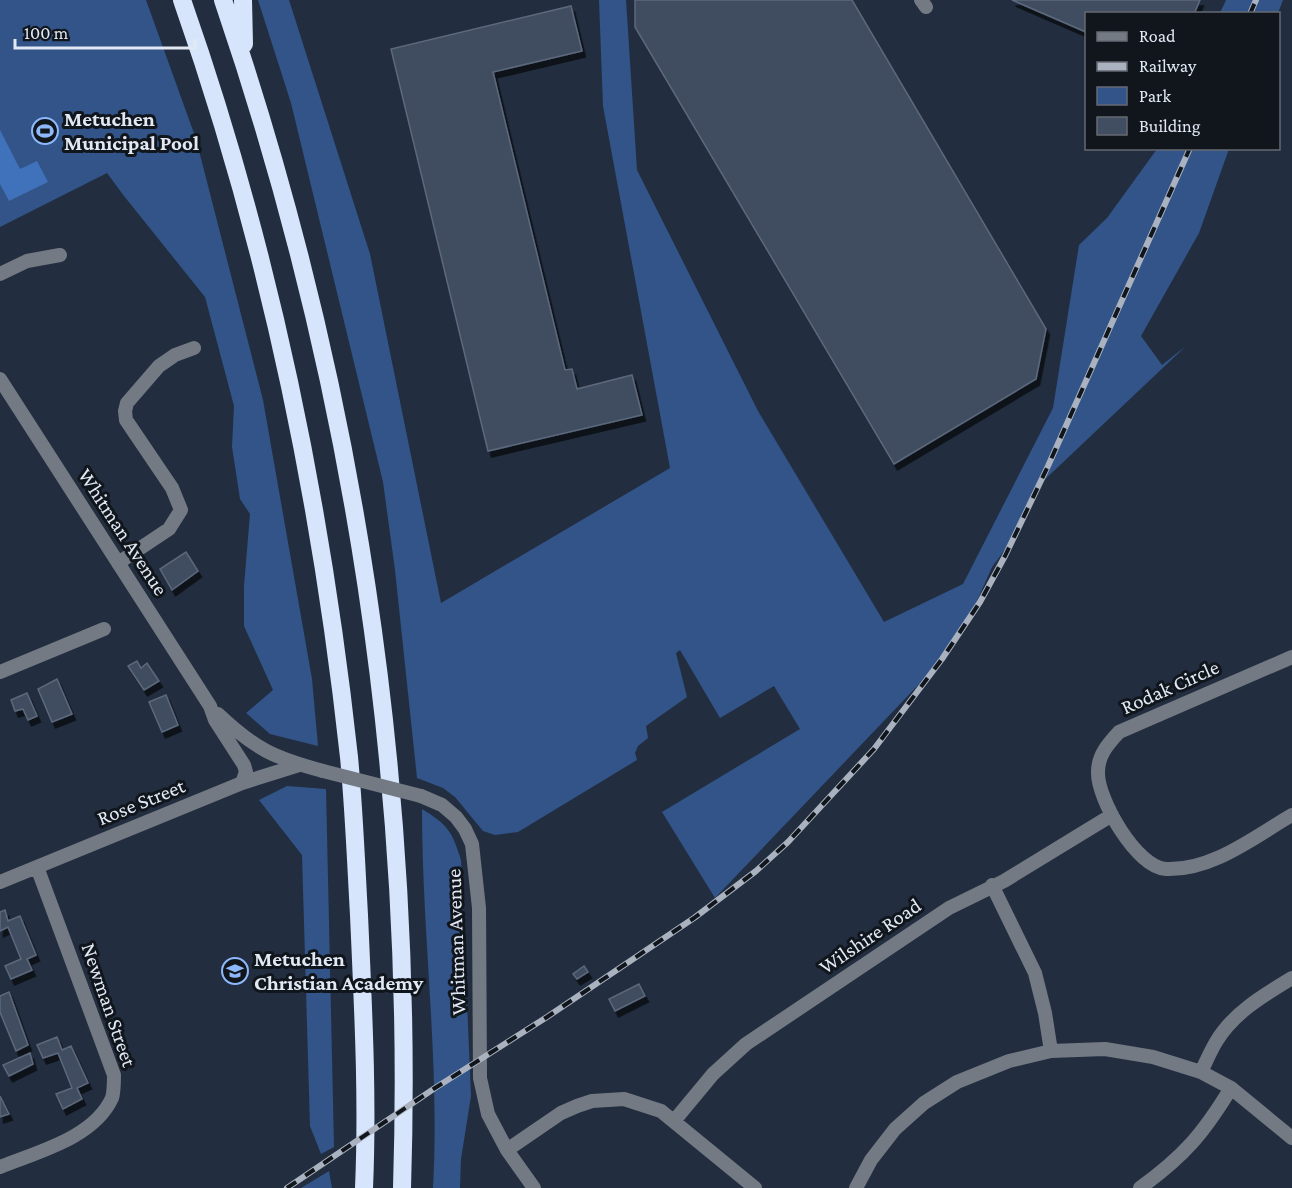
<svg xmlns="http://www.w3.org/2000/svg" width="1292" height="1188" viewBox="0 0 1292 1188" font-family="'Crimson Pro',serif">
<defs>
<filter id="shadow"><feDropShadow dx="3.5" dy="6" stdDeviation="0" flood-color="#0009"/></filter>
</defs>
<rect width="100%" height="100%" fill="#222e3f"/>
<!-- green -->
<path fill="#325489" d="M0,0H146L196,139L263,400L312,679L318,746L270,734L246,713L273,690L244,626V586L250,514L240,499L232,447L234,406L205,297L124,196L107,173L0,227Z
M258,0H289L370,254L441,603L670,468L603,106L599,0H626L637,170L758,411L884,622L963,584L1053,408L1079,245L1107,218L1157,149H1229L1199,233L1141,336L1162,365L1186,346L1039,485L1022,527L992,567L966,626L922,681L715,898L662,812L800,729L774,686L720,718L680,650L676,653L687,697L646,726L648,738L638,746L635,753L637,760L518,832L495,835L483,831L455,797L443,788L417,778L395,570L383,482L291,103Z
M1226,0H1283L1278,13H1220Z
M287,786L326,789L334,1147L321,1154L310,1126L302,855L259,800Z
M422,809C448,825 452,831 461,860L471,1096L461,1159L460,1188H433C440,1062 422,936 422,809Z
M329,1171L332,1188H301Z"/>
<!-- water -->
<path fill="#4071bb" d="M0,130L20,169L37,161L48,182L9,201L0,184Z"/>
<!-- building -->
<path fill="#414d60" stroke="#5c687c" stroke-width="1.5" filter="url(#shadow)" d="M635,0H852L1046,329L1036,379L894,464L635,27Z
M1012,0H1200L1194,14H1086V32Z
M571,6L582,51L493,72L565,370L572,369L577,389L632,375L642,415L488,451L391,49Z
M186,552L198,571L172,590L160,569Z
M137,661L141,668L147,663L159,681L144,690L128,666Z
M57,679L72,714L52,722L38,689Z
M27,693L37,716L28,720L23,709L15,711L11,700Z
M166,695L178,725L162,732L149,702Z
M5,910L8,921L20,916L36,955L27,959L32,970L11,979L5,966L21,959L8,927L0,931V912Z
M584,966L588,972L577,979L573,974Z
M639,984L645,996L615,1011L609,999Z
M9,992L28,1045L16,1051L0,1012V996Z
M57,1037L62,1050L71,1046L88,1083L77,1088L82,1099L63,1109L56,1094L72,1088L58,1053L43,1058L37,1045Z
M30,1053L33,1064L9,1076L3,1065Z
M0,1096L9,1114L0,1117Z"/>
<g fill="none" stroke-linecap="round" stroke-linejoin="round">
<!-- minor -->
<path stroke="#747a83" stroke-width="14" d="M921,0L926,7
M0,274L27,261L60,255
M0,379L210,706L215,720L244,765L246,772L242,783
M118,563L169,529L181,510L172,488L126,420L125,411L127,403L159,366L175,355L194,348
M1292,657L1119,732C1108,744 1098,755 1098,772C1097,799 1137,868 1166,869C1212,871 1254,837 1292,815
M0,672L104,629
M218,714C255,749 274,758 323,771
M421,796L442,805L456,817L465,829L472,844L479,908L480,1078L488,1114L507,1150L534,1188
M0,882L242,783L299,765
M992,885L1035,973L1045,1013L1051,1051
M1201,1072C1206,1062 1210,1052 1216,1042C1233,1013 1264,995 1292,978
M674,1121L713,1074L746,1044L949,908L1004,881L1112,815
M507,1150L561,1113L577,1106L592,1101L624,1099L661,1111L755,1188
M0,1167C37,1152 94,1138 112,1098C114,1092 114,1082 114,1075L37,867
M856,1188L871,1160L895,1129L924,1103L957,1082L1009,1061L1051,1051L1105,1049L1153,1057L1201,1072L1231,1088L1292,1138
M1140,1188C1184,1156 1203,1134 1231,1088"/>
<!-- highway -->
<path stroke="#d6e5fc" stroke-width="18" d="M182,0C268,244 321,500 349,757C354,810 356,862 359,915C363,1006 368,1097 364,1188
M223,0C354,383 415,783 402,1188
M243,0L244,44"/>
<defs>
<path id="rail" d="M1250,14L1256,0
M287,1188L435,1088L547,1017L694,918L756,871L788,842L874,749L942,659L980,602L1005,556L1048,466L1190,148"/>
</defs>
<!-- rail casing -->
<use href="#rail" stroke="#a9b2be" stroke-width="6"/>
<!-- rail -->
<use href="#rail" stroke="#11161d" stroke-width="4" stroke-dasharray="11" stroke-linecap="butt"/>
<!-- minor-bridge -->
<path stroke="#747a83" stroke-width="14" d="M323,771L421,796"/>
</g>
<!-- icons -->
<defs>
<symbol id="stadium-ring" viewBox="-11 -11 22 22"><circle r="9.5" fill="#11161d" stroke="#8db9fc" stroke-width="1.5"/><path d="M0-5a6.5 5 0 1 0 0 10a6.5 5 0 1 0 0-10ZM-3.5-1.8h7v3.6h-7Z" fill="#8db9fc"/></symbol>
<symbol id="school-ring" viewBox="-11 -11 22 22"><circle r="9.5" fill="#11161d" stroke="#8db9fc" stroke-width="1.5"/><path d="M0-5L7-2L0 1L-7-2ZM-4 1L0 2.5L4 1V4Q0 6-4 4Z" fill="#8db9fc"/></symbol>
</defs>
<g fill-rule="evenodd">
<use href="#stadium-ring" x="30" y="116" width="30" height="30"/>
<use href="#school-ring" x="220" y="956" width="30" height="30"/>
</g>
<g text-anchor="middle" stroke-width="6" stroke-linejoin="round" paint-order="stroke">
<!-- poi labels -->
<g font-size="21" font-weight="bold" fill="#e2e9f4" stroke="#11161d" text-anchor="start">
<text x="64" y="126">Metuchen<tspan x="64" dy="24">Municipal Pool</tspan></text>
<text x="254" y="966">Metuchen<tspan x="254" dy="24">Christian Academy</tspan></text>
</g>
<!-- street labels -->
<g font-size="21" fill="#e2e9f4" stroke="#11161d">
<text transform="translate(123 532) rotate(57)" y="7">Whitman Avenue</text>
<text transform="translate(1170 687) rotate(-24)" y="7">Rodak Circle</text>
<text transform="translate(141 802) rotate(-22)" y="7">Rose Street</text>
<text transform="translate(870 936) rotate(-34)" y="7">Wilshire Road</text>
<text transform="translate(456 942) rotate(-92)" y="7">Whitman Avenue</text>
<text transform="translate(109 1005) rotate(71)" y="7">Newman Street</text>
</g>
</g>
<!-- legend -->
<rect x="1085" y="12" width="195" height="138" fill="#11161d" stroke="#656a73" stroke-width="1.5"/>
<rect x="1097" y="32" width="30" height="9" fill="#747a83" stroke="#656a73" stroke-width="1.5"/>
<text x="1139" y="42" font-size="18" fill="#e2e9f4">Road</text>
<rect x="1097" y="62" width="30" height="9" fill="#a9b2be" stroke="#656a73" stroke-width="1.5"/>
<text x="1139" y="72" font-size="18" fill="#e2e9f4">Railway</text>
<rect x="1097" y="87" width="30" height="18" fill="#325489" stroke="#656a73" stroke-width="1.5"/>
<text x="1139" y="102" font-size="18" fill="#e2e9f4">Park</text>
<rect x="1097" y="117" width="30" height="18" fill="#414d60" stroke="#656a73" stroke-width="1.5"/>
<text x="1139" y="132" font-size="18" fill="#e2e9f4">Building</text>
<!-- scale -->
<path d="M15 39v9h180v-9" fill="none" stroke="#e2e9f4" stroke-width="3"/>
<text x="24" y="39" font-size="18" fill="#e2e9f4" stroke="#11161d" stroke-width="4.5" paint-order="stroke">100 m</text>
</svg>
